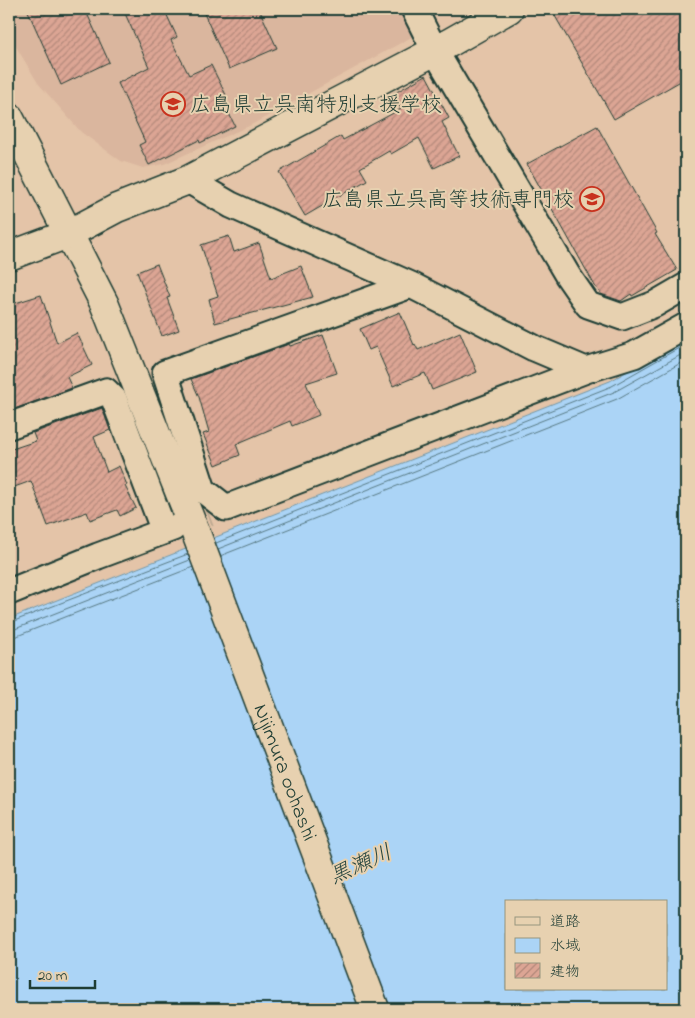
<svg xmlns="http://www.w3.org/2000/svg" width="695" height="1018" viewBox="0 0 695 1018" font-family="'Indie Flower','Klee One',sans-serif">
<defs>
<pattern id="building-hatch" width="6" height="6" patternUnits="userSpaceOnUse" patternTransform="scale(1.25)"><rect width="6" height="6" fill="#dca594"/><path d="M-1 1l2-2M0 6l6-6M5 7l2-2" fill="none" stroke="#b2887a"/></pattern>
</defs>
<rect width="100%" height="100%" fill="#e4c4a8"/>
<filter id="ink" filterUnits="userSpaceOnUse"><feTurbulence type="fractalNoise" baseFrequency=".02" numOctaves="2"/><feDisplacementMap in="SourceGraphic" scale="10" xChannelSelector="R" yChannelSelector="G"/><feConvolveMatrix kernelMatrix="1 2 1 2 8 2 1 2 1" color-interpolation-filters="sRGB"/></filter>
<g filter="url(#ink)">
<!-- built -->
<path fill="#dab69e" d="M9,9H404L417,34L251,125L164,164L143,168L121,161L81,132L38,83L9,35Z"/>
<!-- water -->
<path fill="#abd4f6" stroke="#7398a8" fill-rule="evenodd" d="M686,339V1009H9V619L610,381ZM506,902H666V989H506Z"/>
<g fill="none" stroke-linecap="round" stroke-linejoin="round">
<!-- shore -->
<path stroke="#577982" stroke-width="1" d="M216,543L612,386L686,344
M218,549L614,392L686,352
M220,556L617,399L686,360
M9,623L188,554
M9,630L15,629L190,560
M9,637L17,636L193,567"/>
</g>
<!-- building -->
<path fill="url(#building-hatch)" stroke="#1f3d34" d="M27,9H85L109,62L61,85Z
M123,9H164L177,37L171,40L189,75L211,65L226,95L221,97L235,126L200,143L199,140L149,165L139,145L145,142L118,83L149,67Z
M202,9H259L277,48L229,69Z
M568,9H686V78L614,119L555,16Z
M426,75L449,118L442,122L459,156L434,168L419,138L391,154L389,151L360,168L367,180L305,216L279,172L341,136L343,140L401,109L393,94Z
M597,126L657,233L655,234L677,270L632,296L631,294L621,301L601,294L595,286L527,164Z
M229,236L234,252L259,243L271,278L301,266L313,297L215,323L209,299L218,296L201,245Z
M157,264L170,297L167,298L179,330L162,336L137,272Z
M41,295L57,343L77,333L92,365L67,377L72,388L9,411V305Z
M400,312L414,345L415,344L418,350L460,332L477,372L432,390L425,373L393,386L376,347L369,350L360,329Z
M323,335L337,373L306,383L319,415L292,426L290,421L236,444L240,455L216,465L203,434L209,432L199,397L191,379L289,344L290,346Z
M102,408L110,430L94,437L107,472L119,466L127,485L125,486L136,508L120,516L117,510L90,520L87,512L48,526L31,481L9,489V450L36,441L33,433Z"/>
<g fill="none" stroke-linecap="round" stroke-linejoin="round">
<!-- minor-tunnel -->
<path stroke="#bda991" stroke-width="25" stroke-dasharray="25 12" stroke-linecap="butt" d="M173,528L209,514"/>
<defs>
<path id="minor" d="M414,9L435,51L568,276L588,305L622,317L655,304L686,286
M188,180L231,205L411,285L534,348L586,370
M411,285L165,373L203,490L226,508L586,370L634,355L686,326
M9,426L106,391L114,399L164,531
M9,592L98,556L173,528"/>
<g id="tertiary">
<path id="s1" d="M9,117L104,303L197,536L375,1009"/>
<path d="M9,256L68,234L117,208L188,180L435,51L509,9"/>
</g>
</defs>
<!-- minor casing -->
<use href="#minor" stroke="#1f3d34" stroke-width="29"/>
<!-- tertiary casing -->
<use href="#tertiary" stroke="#1f3d34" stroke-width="31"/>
<!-- minor -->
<use href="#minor" stroke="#e7d1b0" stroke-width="25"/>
<!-- tertiary -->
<use href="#tertiary" stroke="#e7d1b0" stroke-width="28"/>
</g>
</g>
<!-- icons -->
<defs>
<symbol id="school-ring" viewBox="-11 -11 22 22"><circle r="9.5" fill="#e7d1b0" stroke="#c8321e" stroke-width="1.5"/><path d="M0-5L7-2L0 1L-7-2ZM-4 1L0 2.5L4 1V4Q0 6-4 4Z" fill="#c8321e"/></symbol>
<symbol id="university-ring" viewBox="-11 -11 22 22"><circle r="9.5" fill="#e7d1b0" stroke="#c8321e" stroke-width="1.5"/><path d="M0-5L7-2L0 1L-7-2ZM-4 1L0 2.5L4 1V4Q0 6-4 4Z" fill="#c8321e"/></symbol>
</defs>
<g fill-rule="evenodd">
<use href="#school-ring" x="159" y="90" width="28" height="28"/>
<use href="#university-ring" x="578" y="185" width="28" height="28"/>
</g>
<g text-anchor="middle" stroke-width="4" stroke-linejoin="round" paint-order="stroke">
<!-- poi labels -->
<g font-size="21" fill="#1f3d34" stroke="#e7d1b0" text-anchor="start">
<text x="190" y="111">広島県立呉南特別支援学校</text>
<text x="574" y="206" text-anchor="end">広島県立呉高等技術専門校</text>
</g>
<!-- street labels -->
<g font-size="21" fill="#1f3d34" stroke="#e7d1b0">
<text dy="7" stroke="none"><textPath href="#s1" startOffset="712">Nijimura oohashi</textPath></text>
</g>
<!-- water labels -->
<g font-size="22" font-style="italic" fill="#26453e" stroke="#e7d1b0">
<text transform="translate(360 863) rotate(-24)" y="8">黒瀬川</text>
</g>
</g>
<!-- margin -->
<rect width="695" height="1018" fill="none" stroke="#e7d1b0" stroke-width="30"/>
<rect x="15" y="15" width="665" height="988" fill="none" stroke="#1f3d34" stroke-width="2" filter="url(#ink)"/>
<!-- legend -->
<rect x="505" y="900" width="162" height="90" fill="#e7d1b0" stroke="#97967e"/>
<rect x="515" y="917" width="25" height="8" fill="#e7d1b0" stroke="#97967e"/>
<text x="550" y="926" font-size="15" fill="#1f3d34">道路</text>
<rect x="515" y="938" width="25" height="15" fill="#abd4f6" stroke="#97967e"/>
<text x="550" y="950" font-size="15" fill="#1f3d34">水域</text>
<rect x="515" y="963" width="25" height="15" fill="url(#building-hatch)" stroke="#97967e"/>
<text x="550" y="976" font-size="15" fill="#1f3d34">建物</text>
<!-- scale -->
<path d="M30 980v8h65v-8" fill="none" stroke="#1f3d34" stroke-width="2.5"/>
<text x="38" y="980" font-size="15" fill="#1f3d34" stroke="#e7d1b0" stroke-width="4" paint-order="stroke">20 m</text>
</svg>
